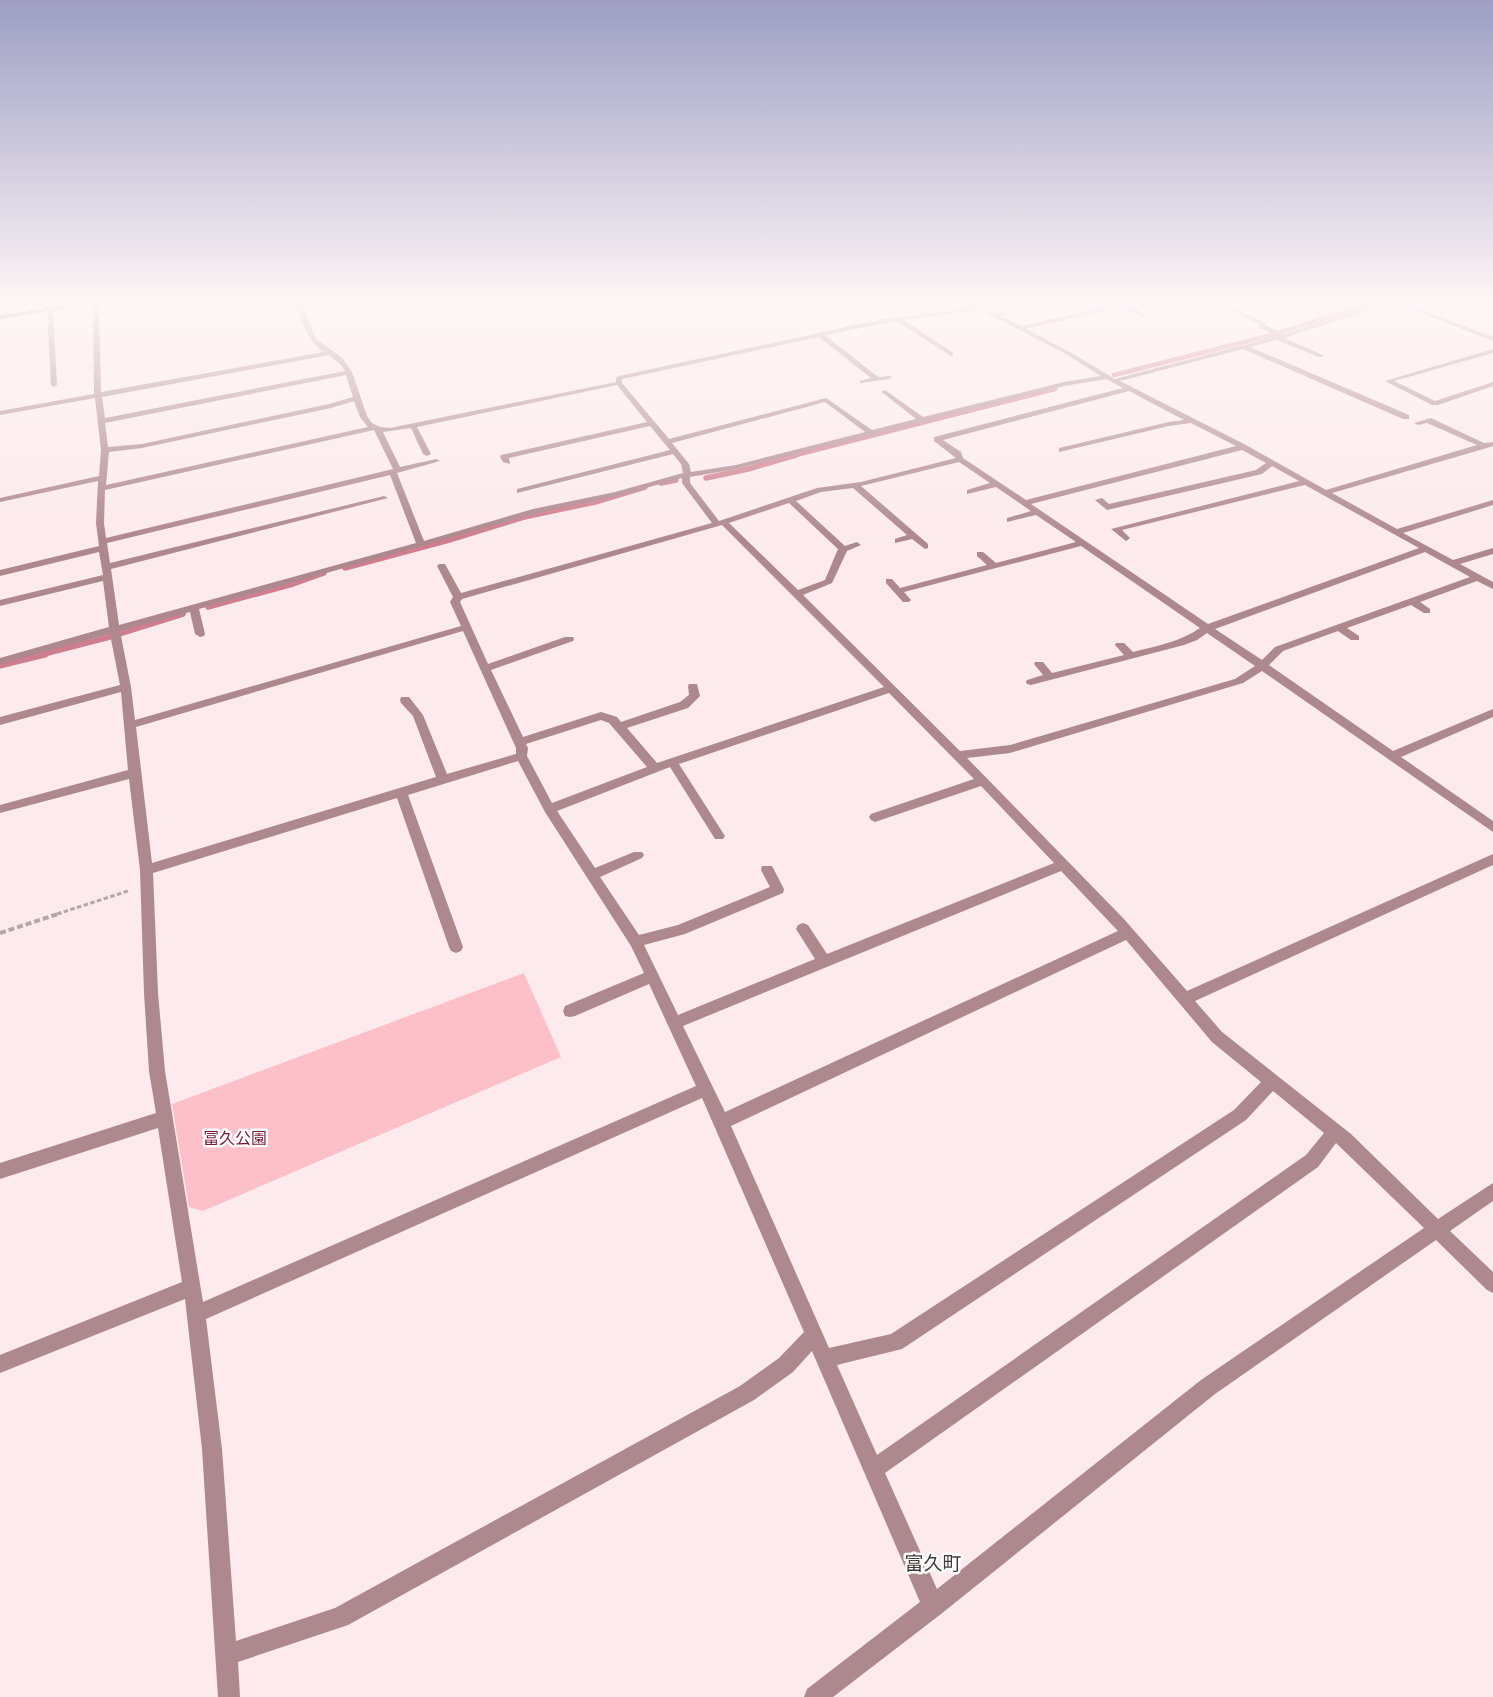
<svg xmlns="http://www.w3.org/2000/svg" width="1493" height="1697" viewBox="0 0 1493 1697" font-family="Poppins,'Noto Sans JP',sans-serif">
<rect width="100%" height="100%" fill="#fdeaec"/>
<!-- green -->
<path fill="#fdbfc8" d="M524,973L561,1057L203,1211L189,1207L172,1104Z"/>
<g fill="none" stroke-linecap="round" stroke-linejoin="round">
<!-- stream-far2 -->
<path stroke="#ce7e8c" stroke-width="4.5" d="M1114,375L1268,336L1372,304
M792,456L1055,389"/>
<!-- stream-far1 -->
<path stroke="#ce7e8c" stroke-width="5.5" d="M706,478L748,469L796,455
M661,483L676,480
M345,568L449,540L524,517L595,502L645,487
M208,607L293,584L324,573
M40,655L106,638L183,614"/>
<!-- stream -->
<path stroke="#ce7e8c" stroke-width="7" d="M0,665L45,654"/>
<!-- path-far2 -->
<path stroke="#b5a7a8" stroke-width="2" stroke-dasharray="2.5 1" stroke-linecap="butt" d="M111,306L128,304"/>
<!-- path-far1 -->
<path stroke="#b5a7a8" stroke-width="3" stroke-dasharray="4.5 2.5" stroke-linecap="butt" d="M57,914L128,891"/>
<!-- path -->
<path stroke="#b5a7a8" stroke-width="4" stroke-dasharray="6 3" stroke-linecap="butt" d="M0,933L61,913"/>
<!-- minor -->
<path fill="#ad888d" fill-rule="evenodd" d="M93,304H99L101,392L324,352C306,340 303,323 296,304H302L316,339L342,358L352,372L367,416L372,423L380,427L390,428L616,382V378L619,376L883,319L975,307L971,304C981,304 988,313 998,313C1015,313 1032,304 1050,304L1001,316L1021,326L1119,304H1129L1128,305L1148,316L1143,317L1121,307L1026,329L1070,352L1115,379L1278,336L1259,327V324L1216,304H1223L1265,322V325L1284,334L1348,314L1325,304C1336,304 1343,310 1352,312C1361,313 1376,304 1388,304L1284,338L1323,355V357H1319L1277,340L1250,347L1409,415V419H1403L1243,349L1120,381L1246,445L1326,490L1477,445L1427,423L1418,425L1414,423L1431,418L1484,443L1493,442V446L1487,448L1332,493L1397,529L1493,500V505L1403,533L1453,560L1493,548V554L1460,564L1493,582V589L1477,581L1420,602L1430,609V613H1424L1411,605L1347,628L1359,636V640H1351L1338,631L1283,651L1269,665L1393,751L1493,709V717L1401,757L1493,821V832L1262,671L1243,683L1010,753L967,758L1123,918L1187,991L1493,854V865L1195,1001L1222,1032L1351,1134L1438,1219L1493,1183V1201L1450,1231L1493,1272V1293L1487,1290L1436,1240L1215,1394L941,1614L833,1697H804L807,1689L920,1602L812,1351L793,1372L754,1400L348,1625L238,1662L240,1697H218L202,1449L185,1299L0,1373V1355L182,1282L158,1128L0,1179V1163L156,1113L149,1071L144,993L140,870L129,779L0,813V805L128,770L121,692L0,725V717L120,685L110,634L0,664V658L109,627L103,581L0,606V600L103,575L99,552L0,576V570L99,546L96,523L98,481L0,502V498L99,476L101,450L95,398L0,415V411L94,394ZM981,310L1066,354L1101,376L1064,382L923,417L885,390L881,392L883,393L916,419L872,430L826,398L669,439L622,383V379L819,337L871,378L860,381V383L889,379L892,377L891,376L878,377L825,335L897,321L951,356L953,355V353L904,320ZM329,355L341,365L345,371L105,418L102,397ZM346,375L353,397L329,404L142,444L108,447L105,423ZM1106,379L1123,388L934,437V441L956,458L861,482L817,488L719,521L690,483V477L736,469L1064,386ZM617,385L647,422L501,455L500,457L503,462L510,464L509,458L650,426L670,450L517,489V493L673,454L681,464L683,473L615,492L533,509L424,541L397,473L440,461L436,459L400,467L383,432L411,428L423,454L427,456L431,454L417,427ZM1129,391L1184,420L1169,422L1059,448V452L1169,426L1191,423L1236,446L1026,500L963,458L961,452L943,440ZM354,401L360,417L368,427L106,485L109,452L142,448L331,408ZM825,402L865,432L736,465L691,472L689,464L672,443ZM374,430L393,469L106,538L104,523L105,490ZM1242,450L1266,463L1256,470L1109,504L1102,498L1095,500L1107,510L1262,474L1272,466L1299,481L1111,529L1126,541L1130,538L1122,530L1305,485L1419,548L1208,624L1031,504ZM959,462L990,483L967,490V494L996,487L1031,511L1007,518V522L1036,515L1076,542L996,563L983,552H977V556L987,565L900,588L892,579H886V583L903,602H909L911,600L904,592L1081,546L1200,628C1180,642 1156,646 1133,652L1124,643H1116L1115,645L1124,655L1052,673L1043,662H1035L1034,664L1043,675L1027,680L1026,682L1027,684L1031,685L1184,645L1197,640L1207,633L1255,666L1235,679L1010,745L960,751L803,595L832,583L847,551L861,545L857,542L845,546L796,501L821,492L853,488L907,535L895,539V543L912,539L925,549L928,548V544L861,486ZM390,475L416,543L119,625L111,569L388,498L384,496L110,563L107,543ZM682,478V483L712,523L461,593L445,564H439L437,566L453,597L450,602L461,626L135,720L131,687L120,631L190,612L195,634L200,637L204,636L205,634L199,609L538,513L617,496ZM789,503L838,549L825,580L798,590L729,523ZM722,525L884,687L657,763L627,728L688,708L700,696L697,684H689L688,686L689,695L680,702L621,722L617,717L601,712L523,737L491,670L573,641L574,639L573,637H565L488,664L460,602L462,599ZM1425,552L1470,577L1275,647L1262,660L1215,629ZM463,631L516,748V754L447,774L423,715L409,697H401L400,700L401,703L413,716L436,777L152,863L136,727ZM889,693L974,779L871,814L869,817L871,820L875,822L981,786L1054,863L827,954L808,925L803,923L798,925L796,929L815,959L678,1015L644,945L685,934L783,893L784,889L772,866H762L761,870L770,887L678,925L639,935L600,877L642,858L644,855L642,852H634L595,868L557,811L670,767L715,839H723L725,836L723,833L679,764ZM601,720L609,723L647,767L552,803L527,756L528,748L526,744ZM518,761L545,812L631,946L644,973L565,1006L563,1011L565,1016L570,1017L575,1016L649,984L696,1086L203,1302L165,1071L158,993L153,873L397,798L449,947L451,951L456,953L461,951L463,947L408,795ZM1061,871L1118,931L725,1112L683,1026ZM1126,940L1212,1042L1261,1082L1234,1110L891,1334L829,1348L731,1126ZM1273,1091L1324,1133L1306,1155L877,1455L837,1365L902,1349L1246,1120ZM702,1098L804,1332L779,1358L740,1386L335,1608L236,1641L222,1449L206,1319ZM1336,1143L1424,1228L1201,1380L937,1589L885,1473L1318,1167Z
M1398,304H1406L1493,337V341Z
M50,307L53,309L57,385L54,387L51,385L47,309Z
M1493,349V353L1394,381L1435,401L1493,382V386L1438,405H1432L1385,381Z"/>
<!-- major -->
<path fill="#6f3440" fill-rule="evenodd" d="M76,304H89L0,319V315Z"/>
</g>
<!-- sky -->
<linearGradient id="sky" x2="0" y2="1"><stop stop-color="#9d9ec3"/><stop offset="0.56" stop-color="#fef6f6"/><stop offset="1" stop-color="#fef6f6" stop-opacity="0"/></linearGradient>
<rect width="1493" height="541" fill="url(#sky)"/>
<g text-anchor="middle" stroke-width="5" stroke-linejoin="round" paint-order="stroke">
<!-- near-park labels -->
<g font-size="16" fill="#791936" stroke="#fcfdfc">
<text x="235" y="1144">冨久公園</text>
</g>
<!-- near-quarter labels -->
<g font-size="19" fill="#423b3c" stroke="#fcfdfc">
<text x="933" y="1570">富久町</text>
</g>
</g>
</svg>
